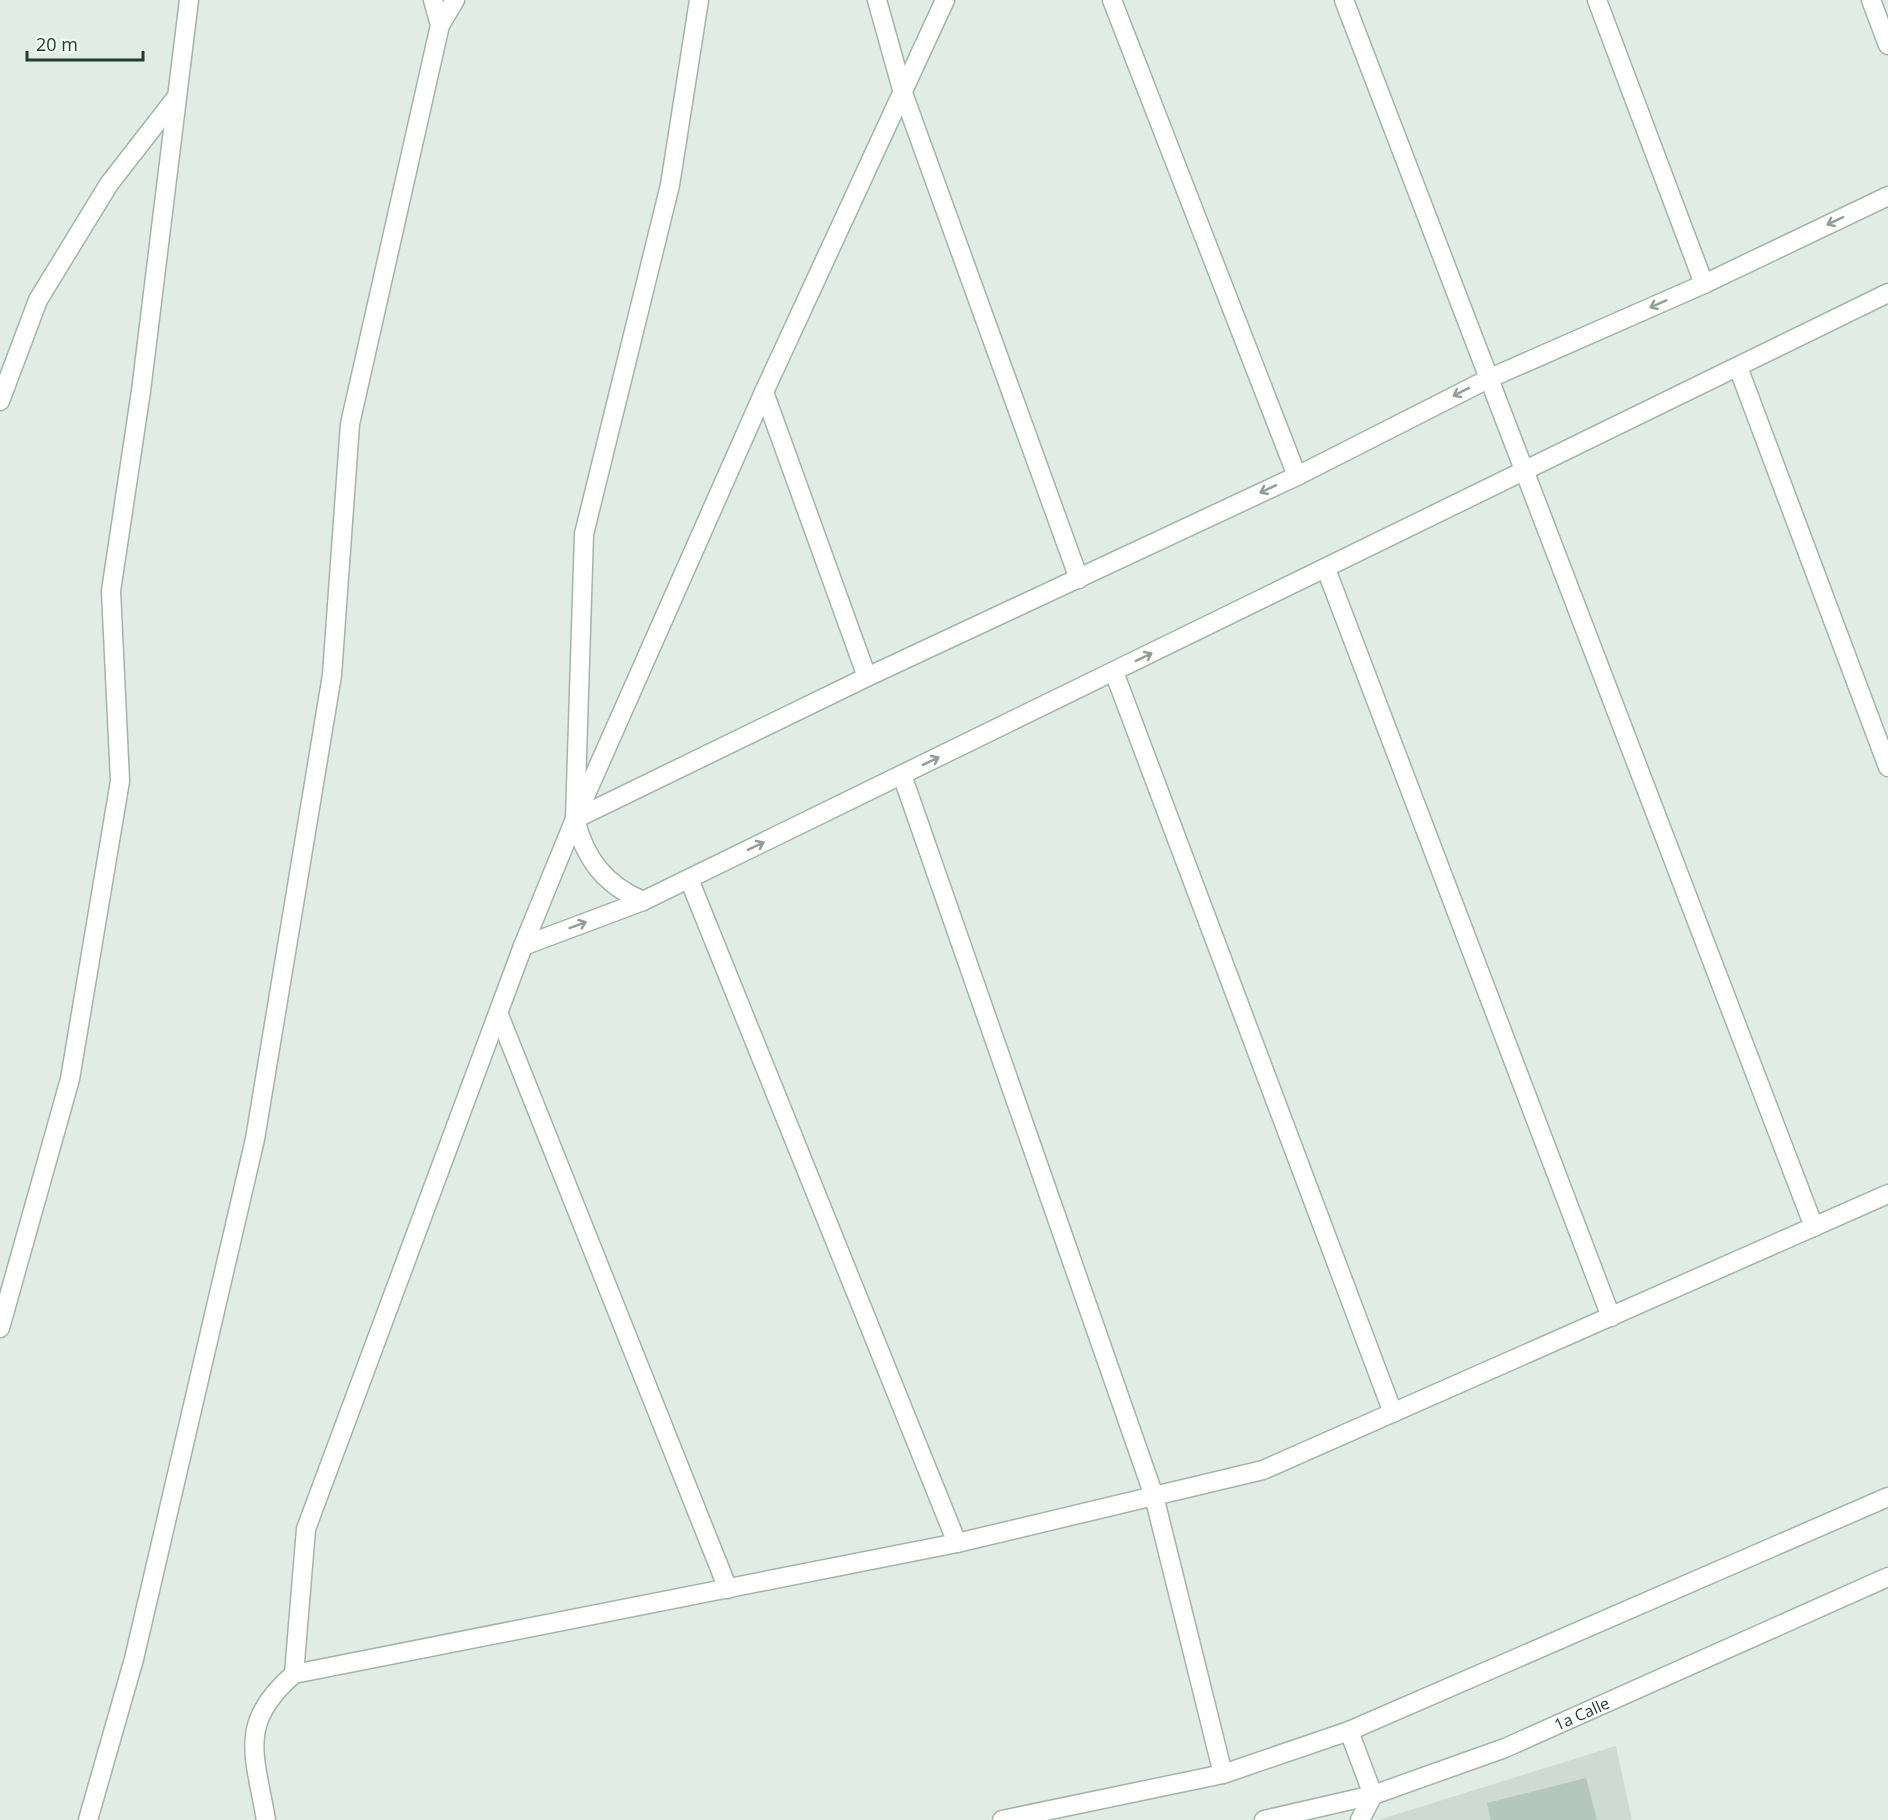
<svg xmlns="http://www.w3.org/2000/svg" width="1888" height="1820" viewBox="0 0 1888 1820" font-family="'Open Sans',sans-serif">
<rect width="100%" height="100%" fill="#e0ece5"/>
<!-- built -->
<path fill="#cedbd3" d="M1616,1746L1632,1820H1378Z"/>
<!-- building -->
<path fill="#b5c6bd" d="M1586,1778L1597,1820H1491L1487,1803Z"/>
<g fill="none" stroke-linecap="round" stroke-linejoin="round">
<defs>
<path id="service" d="M1360,1820L1373,1795"/>
<g id="minor">
<path d="M877,0L903,93L1079,579"/>
<path d="M1112,0L1297,476"/>
<path d="M1344,0L1814,1227"/>
<path d="M1597,0L1704,284"/>
<path d="M1871,0L1888,45"/>
<path d="M440,25L455,0"/>
<path d="M1738,367L1888,767"/>
<path d="M764,392L867,677"/>
<path d="M0,401L38,300L109,184L175,99"/>
<path d="M1326,569L1611,1317"/>
<path d="M1114,672L1393,1413"/>
<path d="M902,775L1154,1496L1223,1774"/>
<path d="M575,819L867,677L1297,476L1488,379L1704,284L1888,196"/>
<path d="M689,879L957,1543"/>
<path d="M643,901C605,885 585,859 575,819L584,534L670,185L699,0"/>
<path d="M523,946L643,901L1888,293"/>
<path d="M499,1015L728,1589"/>
<path d="M0,1328L70,1079L120,781L111,591L141,391L189,0"/>
<path d="M294,1674L306,1529L523,946L575,819L764,392L945,0"/>
<path d="M1349,1731L1373,1795"/>
<path d="M88,1820L134,1659L255,1139L332,675L350,424L440,25L433,0"/>
<path d="M266,1820C255,1755 237,1723 294,1674L957,1543L1263,1470L1888,1194"/>
<path d="M1002,1820L1223,1774L1349,1731L1888,1497"/>
<path id="s1" d="M1264,1820L1373,1795L1505,1748L1888,1577"/>
</g>
</defs>
<!-- service casing -->
<use href="#service" stroke="#a3b4ab" stroke-width="21"/>
<!-- minor casing -->
<use href="#minor" stroke="#a3b4ab" stroke-width="21"/>
<!-- service -->
<use href="#service" stroke="#fff" stroke-width="18"/>
<!-- minor -->
<use href="#minor" stroke="#fff" stroke-width="18"/>
</g>
<!-- one-way arrows -->
<defs><path id="oneway-shaft" d="M-6 0H5M1.5-3L5.5 0L1.5 3" fill="none" stroke-width="1.6" stroke-linecap="round" stroke-linejoin="round" transform="scale(1.5)"/></defs>
<g stroke="#909e98">
<use href="#oneway-shaft" transform="translate(1835 221) rotate(155)"/>
<use href="#oneway-shaft" transform="translate(1658 304) rotate(156)"/>
<use href="#oneway-shaft" transform="translate(1461 392) rotate(153)"/>
<use href="#oneway-shaft" transform="translate(1268 489) rotate(155)"/>
<use href="#oneway-shaft" transform="translate(1144 657) rotate(-26)"/>
<use href="#oneway-shaft" transform="translate(931 761) rotate(-26)"/>
<use href="#oneway-shaft" transform="translate(756 846) rotate(-26)"/>
<use href="#oneway-shaft" transform="translate(578 925) rotate(-21)"/>
</g>
<g text-anchor="middle" stroke-width="4.5" stroke-linejoin="round" paint-order="stroke">
<!-- street labels -->
<g font-size="16" fill="#203d31" stroke="#f0f8f3">
<text dy="6" stroke="none"><textPath href="#s1" startOffset="336">1a Calle</textPath></text>
</g>
</g>
<!-- scale -->
<path d="M27 51v9h116v-9" fill="none" stroke="#203d31" stroke-width="3"/>
<text x="36" y="51" font-size="18" fill="#203d31" stroke="#f0f8f3" stroke-width="4.5" paint-order="stroke">20 m</text>
</svg>
